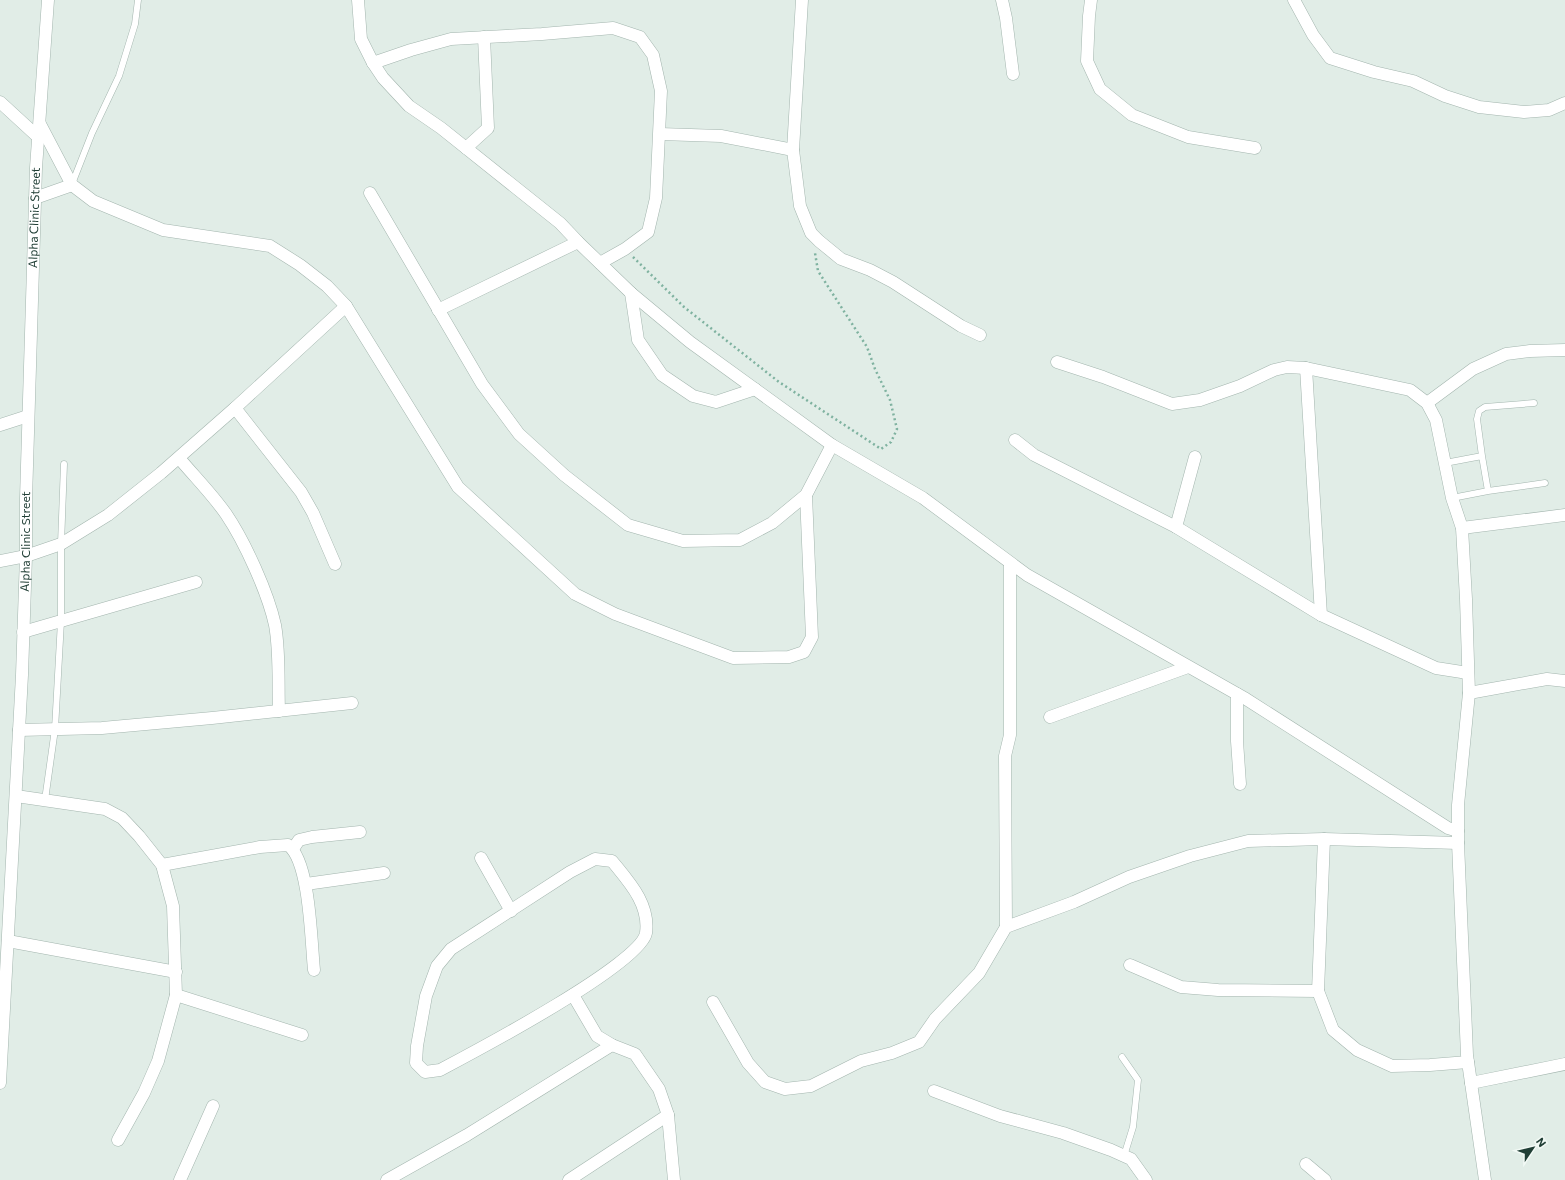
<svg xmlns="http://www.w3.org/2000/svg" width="1565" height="1180" viewBox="0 0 1565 1180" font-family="Commissioner,sans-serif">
<rect width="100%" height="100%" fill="#e1ede7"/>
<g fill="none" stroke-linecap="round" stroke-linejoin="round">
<defs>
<path id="service" d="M72,184L92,133L119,76L135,24L138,0
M1482,456L1488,491L1545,483
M1445,463L1482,456L1477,419L1479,411L1485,407L1534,403
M1452,498L1488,491
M45,800L55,729L61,621V544L64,464
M1122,1057L1138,1080L1133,1127L1124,1156"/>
<g id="minor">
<path d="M358,0L361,39L373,63L383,78L409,106L441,128L560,223L578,242L631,293L690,342L832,445L923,498L1027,575L1246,699L1448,828L1458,831"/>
<path d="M802,0L793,150L800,206L811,233L819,241L841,259L870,270L893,282L961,326L980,335"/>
<path d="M1002,0L1006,18L1013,74"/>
<path d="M1091,0L1089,16L1087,61L1100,89L1132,115L1188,137L1255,148"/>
<path d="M1294,0L1313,35L1330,58L1374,72L1413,81L1445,96L1479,107L1524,112L1549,110L1565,103"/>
<path d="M373,63L411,50L451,39L542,34L613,28L640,37L653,55L661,91L656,198L648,232L625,249L600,263"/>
<path d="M0,102L37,136"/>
<path d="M40,124L72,185L93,201L163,230L270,246L300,265L327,286L346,306L458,487L575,594L615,614L733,658L789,657L804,652L812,637L806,495"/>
<path d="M660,134L721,136L793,150"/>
<path d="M466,148L488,128L484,37"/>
<path d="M370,193L482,384L519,434L564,475L628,525L683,541L740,540L772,523L806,495L832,445"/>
<path d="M35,198L72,185"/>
<path d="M631,293L638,340L662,375L693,396L716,402L755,389"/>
<path d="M438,310L578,242"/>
<path d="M1057,362L1103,377L1172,404L1200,400L1240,386L1274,370L1287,367L1306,368L1410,390L1427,403L1436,420L1452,498L1462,528L1466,599L1469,693L1458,805V843L1467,1055L1485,1180"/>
<path d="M1306,368L1321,615L1436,668L1468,673"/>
<path d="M1427,403L1473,369L1506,354L1530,351L1565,350"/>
<path d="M235,408L301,492L313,513L335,564"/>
<path d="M0,425L28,416"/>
<path d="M1015,440L1034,455L1176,527L1321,615"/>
<path d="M179,458C194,476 212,494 226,514C245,542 268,593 275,625C280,652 278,684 279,711"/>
<path d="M1176,527L1195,457"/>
<path d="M1462,528L1565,515"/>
<path d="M0,561L26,556L61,544L108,515L161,473L235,408L346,306"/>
<path d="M23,632L196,582"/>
<path d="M1469,693L1547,679L1565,681"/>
<path d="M1237,694V741L1240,784"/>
<path d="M1050,717L1188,667"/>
<path d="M19,730L102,728L212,718L352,703"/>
<path d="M16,796L105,809L122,818L139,836L162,865L173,906L176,995L158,1061L144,1093L118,1140"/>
<path d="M1324,839L1318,991L1333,1030L1357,1050L1392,1066L1430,1065L1468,1062"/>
<path d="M293,849L299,840L312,837L360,832"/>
<path d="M481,858L511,911"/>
<path d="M595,859L612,861C629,882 650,904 646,933C641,964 474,1052 440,1070L425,1072L416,1063L417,1046L426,996L437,966L451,949L570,872Z"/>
<path d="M162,865L260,847L288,845C310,861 311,941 314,970"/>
<path d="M306,884L384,873"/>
<path d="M1006,927L1005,756L1010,735V563"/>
<path d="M8,941L176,972"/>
<path d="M1130,965L1181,987L1218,990L1318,991"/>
<path d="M176,995L302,1035"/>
<path d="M573,995L597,1036L612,1045L635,1054L659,1089L668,1115L674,1180"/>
<path d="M713,1002L748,1063L765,1082L785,1089L811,1086L861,1061L892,1053L919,1042L935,1019L979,973L1006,927L1074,902L1129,877L1190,856L1248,841L1324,839L1458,843"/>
<path id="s1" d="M0,1083L22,675L26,556V499L36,168L48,0"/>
<path d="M1471,1083L1565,1064"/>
<path d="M934,1091L1000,1116L1063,1133L1111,1150L1131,1159L1146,1180"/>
<path d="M1306,1164L1325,1180"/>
<path d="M180,1180L213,1106"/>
<path d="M387,1180L467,1135L612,1045"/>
<path d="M569,1180L668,1115"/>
</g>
</defs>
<!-- service casing -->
<use href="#service" stroke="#a3b5ae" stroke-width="7"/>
<!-- minor casing -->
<use href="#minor" stroke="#a3b5ae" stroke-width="13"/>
<!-- path -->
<path stroke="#7fb2a0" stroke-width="2.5" stroke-dasharray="2 3" stroke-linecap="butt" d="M633,257L684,307L779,382L881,449L891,442L897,429L890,400L875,369L867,347L818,271L815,253"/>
<!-- service -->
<use href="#service" stroke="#fff" stroke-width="6"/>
<!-- minor -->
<use href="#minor" stroke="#fff" stroke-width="12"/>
</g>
<g text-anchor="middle" stroke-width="3" stroke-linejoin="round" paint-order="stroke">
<!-- street labels -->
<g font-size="12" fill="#203e35" stroke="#f2f9f5">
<text dy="4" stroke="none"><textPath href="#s1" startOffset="866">Alpha Clinic Street</textPath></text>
<text dy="4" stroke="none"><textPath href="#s1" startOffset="542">Alpha Clinic Street</textPath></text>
</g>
</g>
<!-- north arrow -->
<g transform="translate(1533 1148) rotate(55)" stroke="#f2f9f5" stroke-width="3" paint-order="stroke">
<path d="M0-3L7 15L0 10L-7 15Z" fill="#203e35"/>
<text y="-6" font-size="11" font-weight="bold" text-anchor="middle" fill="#203e35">N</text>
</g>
</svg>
